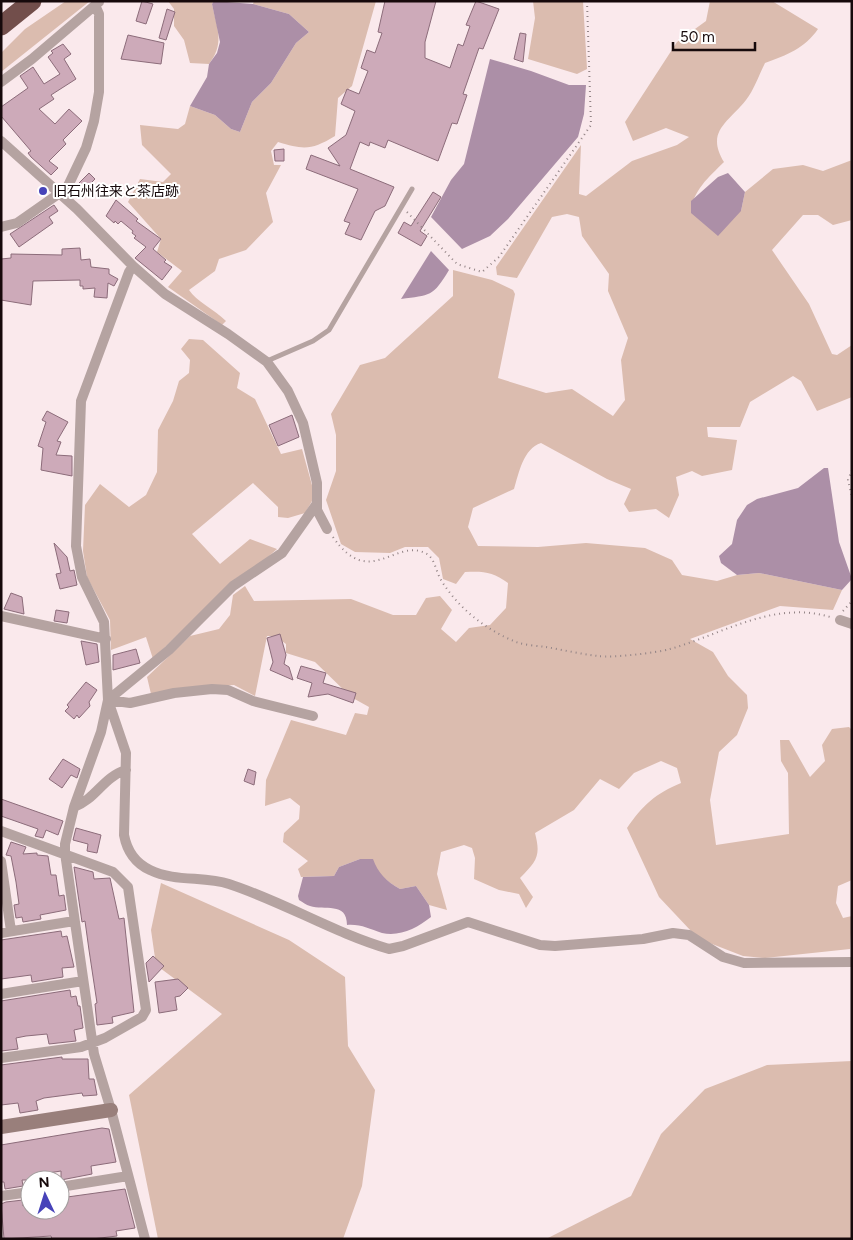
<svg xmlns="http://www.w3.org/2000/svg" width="853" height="1240" viewBox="0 0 853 1240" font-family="Figtree,'Noto Sans JP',sans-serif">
<rect width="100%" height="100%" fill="#fae9ec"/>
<!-- green -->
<path fill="#dbbcaf" d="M66,1H90L1,72V53L25,29Z
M168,1H214L212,4C217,28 225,43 209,64L190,63L184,40L174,26V9Z
M254,1H376L352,86L338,98L335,136C312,150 304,150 278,142L271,151L274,165H281L266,193L273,222L246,250L219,259L215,271L189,290C196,301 215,310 226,321L222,325L168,287L182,271L157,252L161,239L128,202L140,179L163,182L171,174L142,145L140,125L178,129L185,124L190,106L215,115L231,129L240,132L252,102L271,83L296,43L309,32L289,14L253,4Z
M533,1H583L587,69L577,74L528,59L535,18Z
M710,1H772L818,29C805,48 787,55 765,63C759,75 754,90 746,100C729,122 705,131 724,162C709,177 692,191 691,213L741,211L745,192L773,169L803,165L823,171L852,160V220L833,225L818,215H803L772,250L809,304L832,354L837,355L852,345V397L817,411L801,381L793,376L750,402L740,427H707L708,437L737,440L732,470L702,476L692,471L676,477L679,495L669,518L656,509L629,512L624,504L631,489L607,479L541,443C523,449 519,473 514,489L473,508L468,527L478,546L538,547L586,543L645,548L672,560L682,575L717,581L737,575L759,573L842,590L833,610L780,606L690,639L713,652L728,676L747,695L748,708L737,735L719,752L710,800L716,845L789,834L788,773L781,761L780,740H789L810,777L825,761L822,745L832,729L849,727L852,730V880L838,886L836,903L843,918L852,916L850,949L765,958L743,956L707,942L691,931L659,897L627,828C642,806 656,793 681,783L677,768L661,761L634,773L619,789L600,779L574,810L535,833C541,856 537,861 520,878L533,897L526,908L519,894L499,890L474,879L475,858L472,848L464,845L441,852L437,874L447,910L429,905L416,886L400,889C385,881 374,868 360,859L339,867L334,876L301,877L298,869L308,861L283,842L284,833L299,819L300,806L290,798L265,806L266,780L291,720L346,735L355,713L367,715L369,707L351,697L315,662L286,653V644L275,636H267L255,696L234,685L196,687L151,694L147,677L190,636L219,629L230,615L233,595L245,586L254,601L351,599L393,615H416L426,598L440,596L452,610L441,629L456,642L469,628L490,625L506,608L508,583C493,572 484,571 465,572L456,584L443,579L439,558L428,547H405L390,553L355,552L341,544L326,500L336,471V435L331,414L360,365L385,358L453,296V270L492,280L513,290L515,294L498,378L546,393L572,389L613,416L625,400L621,360L628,338L608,291L609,274L582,236L579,217L567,214L552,217L517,278L497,275L496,267L581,145L579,194L586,196L632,161L677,145L689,137L666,128L633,141L625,122L677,42L706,21Z
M189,339L203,340L240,373L237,388L255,399L281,454L302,449L315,496L305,513L288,518L278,517V507L253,483L192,534L220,564L250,539L277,549L261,563L235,579L153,659L146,637L111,650L110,620L87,577L83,551L85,505L100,484L129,507L146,495L157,472L158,430L173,401L179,381L189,373L190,360L181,349Z
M161,883L289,940L345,977L348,1046L375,1090L362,1186L343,1239H158L129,1095L222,1014L156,965L151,930Z
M852,1061V1239H546L631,1196L661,1134L705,1089L767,1065Z"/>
<!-- water -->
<path fill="#ac8fa7" d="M214,1L253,4L289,14L309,32L296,43L271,83L252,102L240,132L231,129L215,115L190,106L207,77L209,64L217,53L220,42L212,4Z
M490,59L531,71L569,85H586L584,114L578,137L508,219L490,236L462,249L431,217L451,180L464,164Z
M728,173L745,192L741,211L718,236L691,213V201L718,177Z
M431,251L449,270C433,297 430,295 401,299Z
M824,468H828L839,542L852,579L842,590L759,573L737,575L721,563L719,556L732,544L737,520L747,505L757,499L798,488Z
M360,859H373C378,873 386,881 400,889L416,886L429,905L431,917C417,928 400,937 382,933C369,929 361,924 347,925C347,901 324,911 310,906C306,905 303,902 299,900L298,896L303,877L334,876L339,867Z"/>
<!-- building -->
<path fill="#cdaab9" stroke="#8c6c7a" d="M142,1L153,4L146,24L136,21Z
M385,1H436L425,42V58L450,68L458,44L463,46L470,26L466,25L476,1L499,9L483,49L479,48L463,94L467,95L457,124L452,123L438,161L388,140L385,148L370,142L369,146L360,142L350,169L394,187L385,206L375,211L361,240L345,234L350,223L344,221L358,189L306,169L311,155L340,166L328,148L346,135L355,111L341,104L347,89L359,94L368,71L361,68L367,50L375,53L382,33L378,32Z
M167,9L175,12L166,40L159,38Z
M520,33L526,34L523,62L514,59Z
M128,35L164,43L161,64L121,59Z
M63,44L71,54L64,59L76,79L51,95L54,99L39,109L55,124L69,109L82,121L63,140L66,144L49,161L58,168L51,175L31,157L28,153L31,151L1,116V107L28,88L20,76L33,67L44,84L60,74L48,57L53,53L51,51Z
M284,149V161H275L274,150Z
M89,173L95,179L84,190L78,184Z
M433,192L441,197L420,231L427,236L421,246L398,233L404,222L411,226Z
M116,200L138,219L136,221L161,239L153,249L166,260L164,262L172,267L162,280L135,258L146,247L134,238L136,236L132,233L133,231L121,221L118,224L115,221L114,223L106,216Z
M54,205L58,211L49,217L53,223L19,247L10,234Z
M80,248L81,260L90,259L91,267L109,269V274L118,279L114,286L108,283L107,298L94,297L95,288L83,289V286H80V280L33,281L31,305L1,300V259L11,258V254L62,255V249Z
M47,411L68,422L57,441L61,442L56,455L72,456V476L41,470L43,448L38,446L46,422L42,420Z
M292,415L299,437L278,446L269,425Z
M54,543L67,557L70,571L74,570L77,585L60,589L56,574L61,573Z
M11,593L22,597L24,614L4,609Z
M56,610L69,612L67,623L54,621Z
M280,634L286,655L284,664L289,667L293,680L270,670L273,662L267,638Z
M81,641L97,644L99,662L86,665Z
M136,649L140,663L113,670V655Z
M301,666L326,673L323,683L356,693L353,703L328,694L308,697L312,683L297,678Z
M86,682L97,690L89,702L90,706L79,718L77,715L74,719L65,711L69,707L67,705Z
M63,759L80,769L77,778L71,775L62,788L49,779Z
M248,769L256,772L254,785L244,781Z
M1,799L63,821L58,835L46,830L43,838L35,836L38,829L1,816Z
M76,828L101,835L97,853L87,851L88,844L73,840Z
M11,842L26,847L23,854L37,853V855L48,856L51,875H56L59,896L64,895L66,910L40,915L41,919L23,922L22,917L16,918L14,905L19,904L16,882L11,856L6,855Z
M74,867L93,872L94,879L110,878L119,919L124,918L134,1012L112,1017L113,1023L97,1025L95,1004L97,1003L89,950L85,921L82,922Z
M61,931L62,937L67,936L74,967L62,968L63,977L32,982L31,975L1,979V940Z
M153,956L164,966L149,982L146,963Z
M178,979L188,988L180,996L175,997L177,1010L159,1013L155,982Z
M70,990L71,997L76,996L78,1006H80L83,1028L74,1030L76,1041L49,1044L47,1034L26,1036L16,1038L18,1049L1,1051V1001Z
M62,1057V1059H88L89,1079H94L97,1095L83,1096L82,1093L44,1098L36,1101L38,1110L20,1113L18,1103L1,1105V1065Z
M102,1128L109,1129L116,1162L91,1166L92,1174L61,1180V1171L42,1174V1180H22L23,1186L5,1189L4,1182H1V1145Z
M125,1189L135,1228L116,1231L117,1236L92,1239H52L51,1236L4,1239L1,1204L6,1202L23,1200V1206L30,1205V1210H60V1198Z"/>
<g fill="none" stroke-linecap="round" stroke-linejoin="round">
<!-- path -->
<path stroke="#938486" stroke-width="2" stroke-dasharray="1 4" stroke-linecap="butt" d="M407,212L457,264L482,272L499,257L591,125L587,1
M852,470L848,480L852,497
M333,537C370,591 396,536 427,554C435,559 436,572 441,580C458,608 486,630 516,642C525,645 537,646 546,647C563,650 581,654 598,656C612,658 656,653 670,649C723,634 774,600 830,617
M843,611L852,601"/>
<!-- lane -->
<path stroke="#b5a3a1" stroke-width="5" d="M267,361L313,341L329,330L412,189"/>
<!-- street -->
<path stroke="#b5a3a1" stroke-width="10" d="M1,82L32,59L99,2
M1,141L77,209L133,266L129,272L81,401L76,546L82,577L104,622L108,700L101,732L74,807L65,844V853L94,1054L111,1110L145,1239
M1,227L17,223L67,188L86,148L94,121L99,92V14L95,5
M133,266L165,294L228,334L267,362L275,373L288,391L303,423L317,483V510L327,529
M1,616L106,639
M840,620L852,624
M108,700L169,650L233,586L282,553L316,505
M108,700L130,703L174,693L212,689L228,690L253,701L313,716
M109,703L126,753L124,835C127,851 135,863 150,870C175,882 204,876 229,884C284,902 334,933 389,949L403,946L468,922L540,945L555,946L643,939L673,933L689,935L723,957L744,963L852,962
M74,807C96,799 103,777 126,770
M1,831L113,872L128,887L146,1010L142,1017L105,1038L81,1047L1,1058
M1,861L11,931
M1,933L74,921
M1,994L83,981
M60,1187L128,1176
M1,1196L30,1192"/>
<!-- secondary -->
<path stroke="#997f7b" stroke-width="14" d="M1,1127L111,1110"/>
<!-- highway -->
<path stroke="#724e4b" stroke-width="19" d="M1,26L32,1"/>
</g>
<!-- markers -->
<circle fill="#4743b9" stroke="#fff" stroke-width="2" cx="43" cy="191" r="5"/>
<g text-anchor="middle" stroke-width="4" stroke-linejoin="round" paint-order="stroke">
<!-- poi labels -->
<g font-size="14" fill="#16090b" stroke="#fff" text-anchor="start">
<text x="53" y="196">旧石州往来と茶店跡</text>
</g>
</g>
<!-- border -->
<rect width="853" height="1240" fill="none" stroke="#16090b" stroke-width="5"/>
<!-- north arrow -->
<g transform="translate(45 1195) rotate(356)"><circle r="24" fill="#ffffff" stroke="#a29d9d"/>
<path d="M0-4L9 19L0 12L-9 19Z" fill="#4743b9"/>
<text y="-8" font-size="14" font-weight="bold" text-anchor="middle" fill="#16090b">N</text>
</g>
<!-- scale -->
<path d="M673 42v8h82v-8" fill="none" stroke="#16090b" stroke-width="2.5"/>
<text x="680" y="42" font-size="15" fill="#16090b" stroke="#ffffff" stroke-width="4" paint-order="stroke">50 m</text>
</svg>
